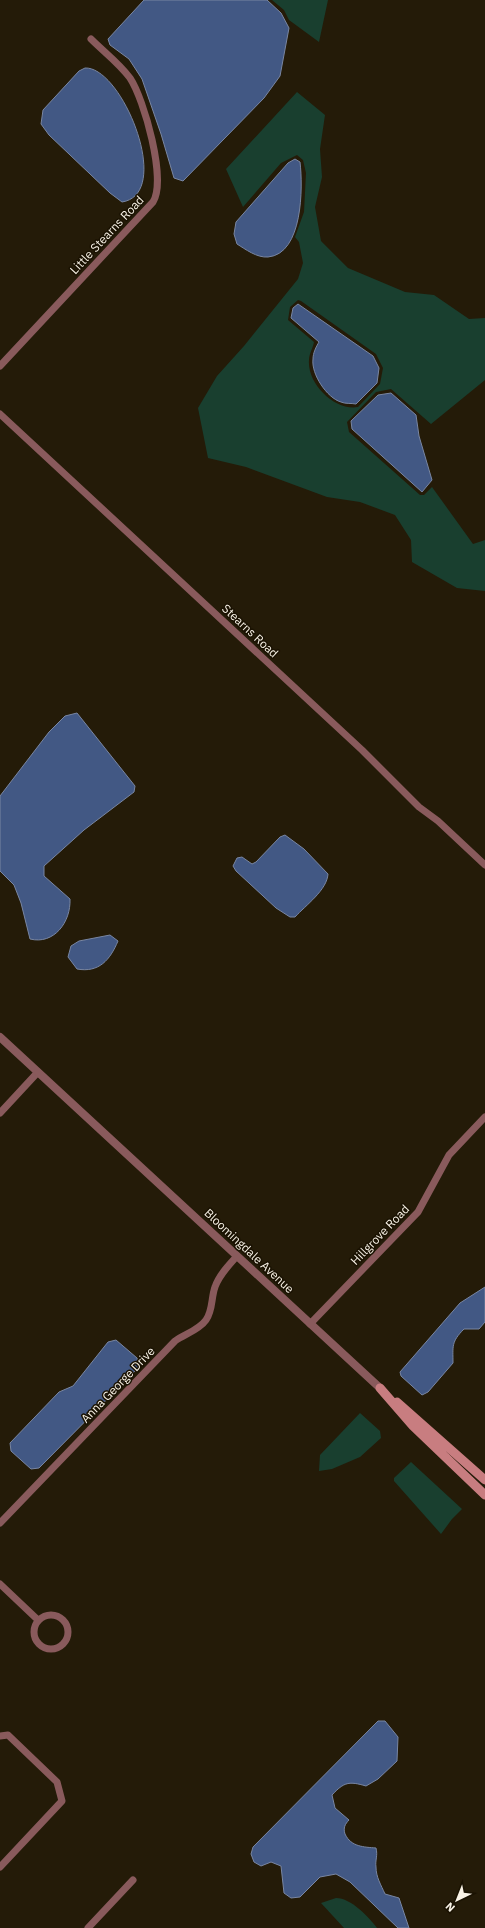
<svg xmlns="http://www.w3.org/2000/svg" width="485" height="1928" viewBox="0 0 485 1928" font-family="'IBM Plex Sans',sans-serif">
<rect width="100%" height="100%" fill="#241b08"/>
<!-- green -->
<path fill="#193f2f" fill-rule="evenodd" d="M272,0H328L319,42L289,20L284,10Z
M297,92L325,115L320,149L322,177L315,207L321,241L348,268L405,292L434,295L469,319L485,318V380L431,424L391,389L376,392L347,422L349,432L420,495H424L432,487L473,544L485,540V591L457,588L412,562L411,540L395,515L360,502L327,497L246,467L208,458L198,408L217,376L244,346L298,279L303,263L299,242L295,237L304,212L306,173L303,160L297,155L281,163L243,207L226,169ZM298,300L301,301L376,354L383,368L380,384L358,407C335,411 307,384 309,360C309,354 313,348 314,342L288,320L290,307Z
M360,1413L380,1431L381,1438L360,1457L332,1469L319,1471L320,1455Z
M411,1462L462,1509L452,1519L441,1534L394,1481V1478Z
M336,1898C351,1898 369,1917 377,1928H344L321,1903Z"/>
<!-- water -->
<path fill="#425884" stroke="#7986a2" d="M144,0H267L281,13L289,28L280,76L264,98L183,181L174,178L161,134L142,79L129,59L110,45L108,39Z
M85,68C122,66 174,194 122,202L110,193L49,135L41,124L43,110L79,71Z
M295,159L300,162C303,187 303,254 268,257C257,258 245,249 237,244L234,234L236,222L288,163Z
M298,304L373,356L379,368L377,383L356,404C351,403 345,404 341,402C327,398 311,374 313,359C313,353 316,347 319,342L291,318L293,308Z
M391,393L416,415L419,436L432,480L422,492L352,429L351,421L378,395Z
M77,713L135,786L134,792L84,830L44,866V876L70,899C71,922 54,945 30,939L21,903L14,885L0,871V796L49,732L65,716Z
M285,835L304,849L328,874C327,890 306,905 295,917H290L276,908L236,871L233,866L237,858L242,857L252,864L256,862L280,837Z
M110,935L118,941C110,960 99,973 77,969L68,957L71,946L79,941Z
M485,1287V1322L479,1329H464C451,1342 453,1346 453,1363L428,1392L422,1395L401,1376L400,1372L460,1303Z
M116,1340L137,1358L139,1367L39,1468L31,1469L11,1451L10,1443L59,1392L73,1386L108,1342Z
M378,1721H385L398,1737L397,1761L378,1779L366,1786C349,1781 344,1782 332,1795L335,1808L349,1820C345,1824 343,1828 345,1834C351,1847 364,1847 376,1848C378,1856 375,1860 376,1867C376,1877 381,1885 385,1894L399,1898L409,1928H398L350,1882L336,1874L320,1877L300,1897L291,1898L284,1893L281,1866L271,1862L261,1866L254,1862L251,1854L253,1847Z"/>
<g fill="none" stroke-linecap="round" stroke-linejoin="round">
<!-- minor -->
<path stroke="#895a5c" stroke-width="7" d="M0,366L153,202C167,180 144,99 130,78C119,63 104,52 91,39
M0,414L362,750L419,807L438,821L485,865
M0,1113L38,1072
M310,1324L418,1212L449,1155L485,1117
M0,1523L175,1341C185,1334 199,1330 206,1320C213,1310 211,1298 215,1287C219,1275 229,1265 237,1256
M0,1584L38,1620
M34 1632a17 17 0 1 1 34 0a17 17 0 1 1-34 0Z
M0,1736L8,1735L57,1782L62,1801L0,1867
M88,1928L133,1880"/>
<!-- tertiary -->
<path stroke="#895a5c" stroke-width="8" d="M0,1037L380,1388"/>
<!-- secondary -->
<path stroke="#c87d80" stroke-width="9" d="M380,1388L413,1426L485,1495
M397,1402L485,1480"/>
</g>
<g text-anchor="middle" stroke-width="3" stroke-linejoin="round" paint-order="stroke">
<!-- street labels -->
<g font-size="12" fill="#f9f3e7" stroke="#1a1202">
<text transform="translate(107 235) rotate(-47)" y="4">Little Stearns Road</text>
<text transform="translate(250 631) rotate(43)" y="4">Stearns Road</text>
<text transform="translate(380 1235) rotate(-46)" y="4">Hillgrove Road</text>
<text transform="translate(249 1251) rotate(43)" y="4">Bloomingdale Avenue</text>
<text transform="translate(118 1385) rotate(-46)" y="4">Anna George Drive</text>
</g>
</g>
<!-- north arrow -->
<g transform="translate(457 1900) rotate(223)" stroke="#1a1202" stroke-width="3" paint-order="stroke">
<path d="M0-3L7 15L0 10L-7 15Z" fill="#f9f3e7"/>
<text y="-6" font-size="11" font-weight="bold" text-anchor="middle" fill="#f9f3e7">N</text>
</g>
</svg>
